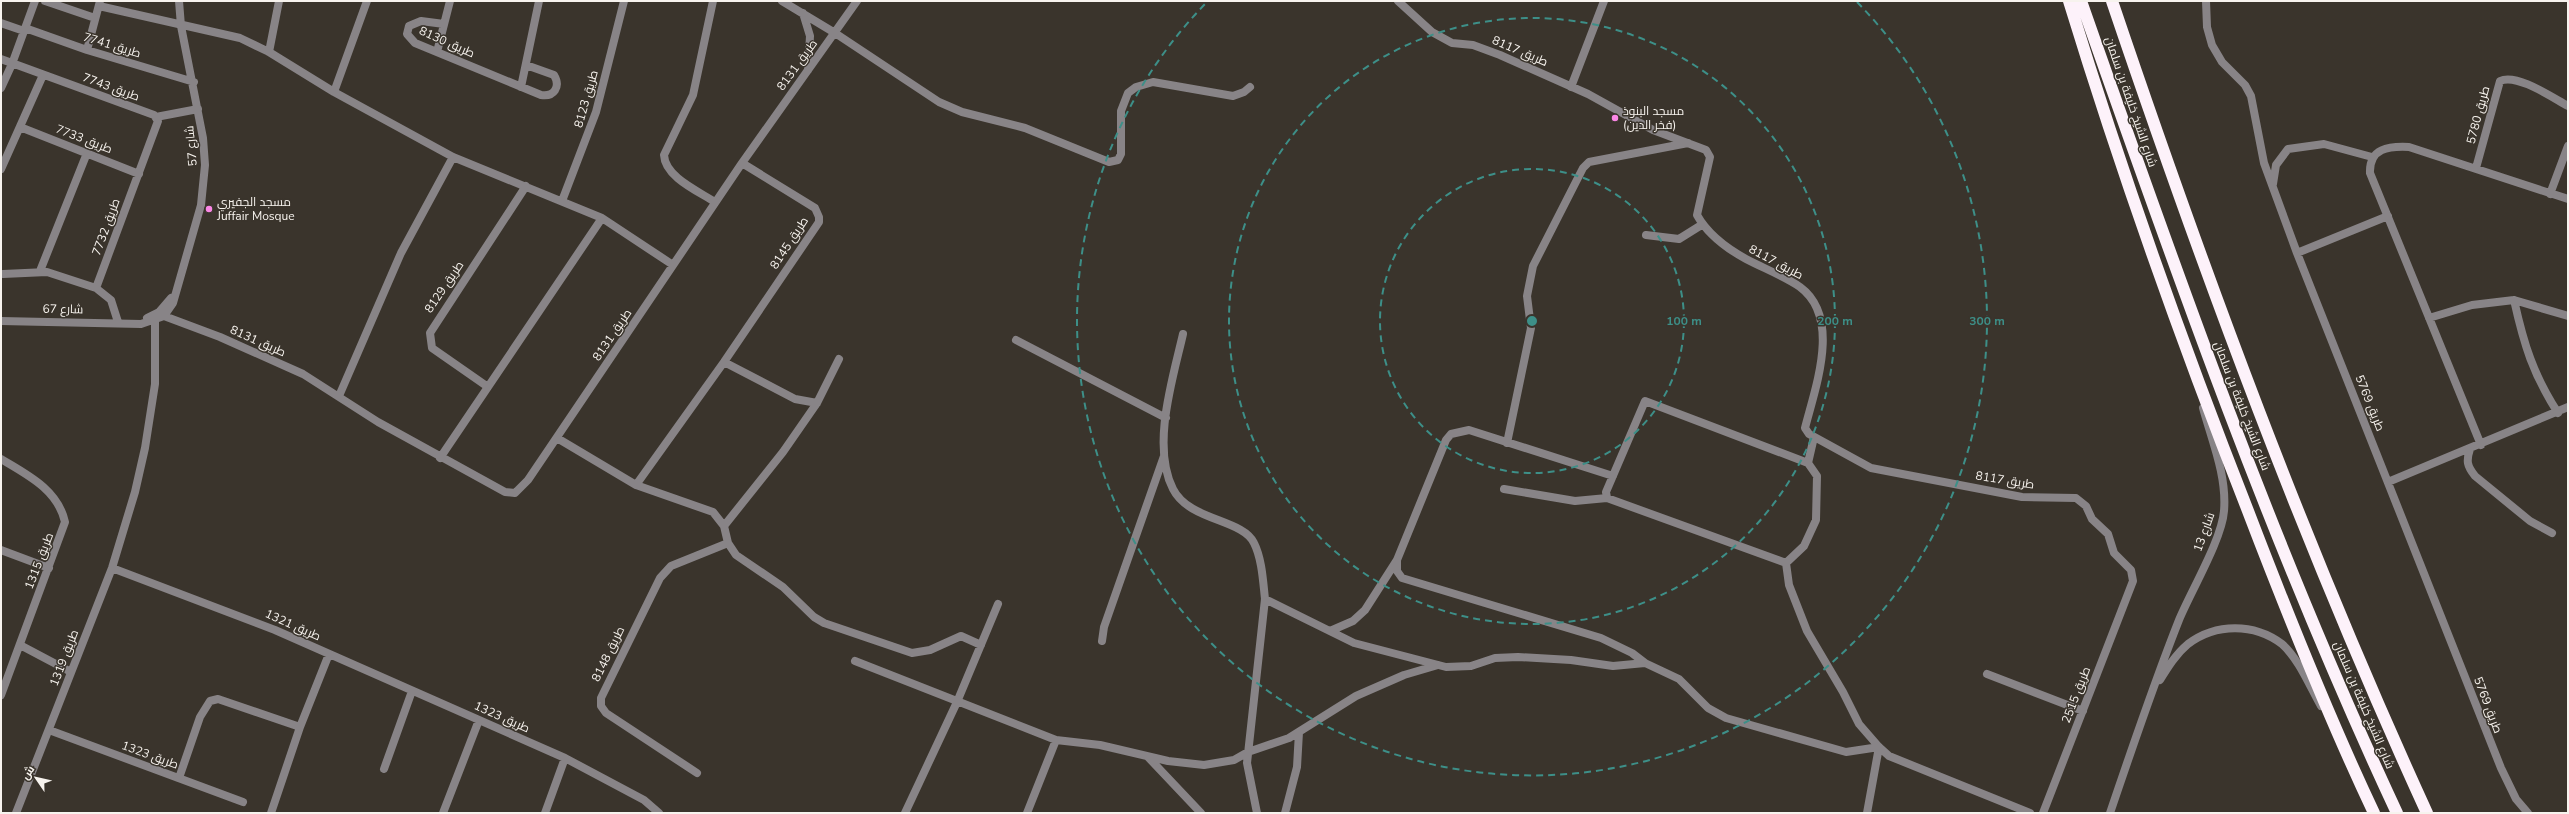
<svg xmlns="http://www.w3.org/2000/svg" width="2569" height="814" viewBox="0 0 2569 814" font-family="'Nunito Sans',Cairo,sans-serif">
<rect width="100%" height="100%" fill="#3a342c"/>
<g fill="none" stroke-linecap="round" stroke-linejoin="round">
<!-- minor -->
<path stroke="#888487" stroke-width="8" d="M45,1L95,18
M713,1L693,95L664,155C665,177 698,191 715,202
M782,1L835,33L939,102L962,112L1025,128L1109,162L1118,160L1121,154V111L1128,93L1136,87L1153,82L1233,96L1244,92L1250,87
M1398,1L1432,32L1452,43L1473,45L1500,55L1588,94L1653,130L1706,150L1710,157L1697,215C1708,235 1726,248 1746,259C1763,268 1784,276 1800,287C1842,318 1815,388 1805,428L1809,434L1871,468L2022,497L2076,498L2086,506L2092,519L2108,534L2114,553L2131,570L2133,581L2043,813
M2206,1L2207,27L2212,45L2222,62L2245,85L2251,96L2264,163L2297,253L2501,768L2516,799L2528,813
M99,6L240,38L269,52L334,92L453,157L602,218L673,265
M803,13L810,36L808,70
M1,23L24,31
M444,24L421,21L409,26L407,34L415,43L541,95C554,97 561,87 554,75L526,65
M25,28L87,50L194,82
M87,50L100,1
M269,52L279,1
M437,52L450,1
M1,59L154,115L158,121L96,288
M521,87L539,1
M1571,87L1604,1
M1,88L12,64L35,1
M334,92L367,1
M156,117L198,109
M20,127L139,174
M2476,168L2500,81C2517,73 2553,98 2568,106
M1,169L43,75
M2273,184L2276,165L2288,149L2324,144L2372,157
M2550,194L2568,146
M562,201L596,112L624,1
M1646,235L1679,239L1703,224
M2297,253L2388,216
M40,271L87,153
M3,274L47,272L96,288L111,300L118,322
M2514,300C2524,345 2533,374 2558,413
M164,316L220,337L303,374L378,422L505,492L515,493L528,480L742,163L857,1
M147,318L159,312L171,298
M2429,318L2472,305L2514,300L2568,316
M1,321L141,324L164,316L173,303L201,205L205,165L203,138L181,26L179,1
M1183,334C1173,378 1151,446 1173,489C1189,521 1243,519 1254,543C1262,559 1263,581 1265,599L1247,763L1257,813
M1016,340L1166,418
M724,362L795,399L817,403
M488,387L432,348L430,333L526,186
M339,396L401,253L453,157
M557,438L636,485L713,512L724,526L728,543L736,555L783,587L814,617L824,623L912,653L930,650L961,636L981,645
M1507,443L1531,328L1527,296L1533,266L1583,168L1589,162L1688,143
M2481,445L2370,173C2369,148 2389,146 2409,147L2568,199
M2470,449C2466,461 2467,466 2475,476L2530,521L2552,533
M440,458L602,218
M1,459C28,475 58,490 65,522L1,695
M1808,463L1814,437
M2388,482L2568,407
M636,485L724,362L819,222V217L815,208L742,163
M1504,489L1575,501L1607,498L1786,563
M1607,498L1606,492L1645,401L1808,463L1817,476L1816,520L1804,546L1786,563L1789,585L1807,631L1843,692L1859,724L1879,747L1889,756L2030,813
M724,526L783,452L817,403L839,359
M1,550L49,568
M1397,560V571L1402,578L1601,638L1632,653L1645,663
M112,568L275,630L565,758L644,800L659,813
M1265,599L1354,643L1446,667L1471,666L1495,658L1518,657L1571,660L1613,666L1645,663L1679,679L1708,708L1726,718L1846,752L1879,747L1867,813
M1330,631L1353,621L1365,610L1397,560L1446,440L1451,434L1469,430L1613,476
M1102,641L1104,627L1164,456
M20,645L71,672
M855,661L1056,740L1100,745L1168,761L1204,765L1234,760L1248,752L1289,738L1356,696L1404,675L1438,665
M1987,674L2083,711
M49,730L243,802
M1148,757L1201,813
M384,769L412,691
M697,773L606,713L601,706V698L660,578L671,566L728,543
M179,778L200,717L210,701L218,699L300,727
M16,813L112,568L135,492L145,448L155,384V320
M271,813L300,727L329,654
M443,813L479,720
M545,813L565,758
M905,813L957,702L998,604
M1027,813L1056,740
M1285,813L1297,767L1299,732"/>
<!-- tertiary -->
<path stroke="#888487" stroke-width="8" d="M2160,680C2168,667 2176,654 2188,644C2216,623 2254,623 2282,644C2299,659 2310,687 2321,706
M2110,813C2132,748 2154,683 2179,620C2191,591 2222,539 2224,511C2227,476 2212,441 2203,408"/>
<!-- motorway -->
<path stroke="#fdf2fa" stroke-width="12" d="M2069,1C2122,174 2182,343 2248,511C2287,613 2327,714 2374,813
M2081,1C2177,275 2274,550 2397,813
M2112,1C2205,276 2306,549 2427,813"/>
</g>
<!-- distance rings -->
<g fill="none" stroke="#3d8f88" stroke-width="2" stroke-dasharray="7 5">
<circle cx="1532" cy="321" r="152"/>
<circle cx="1532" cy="321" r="303"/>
<path d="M1857 2A455 455 0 1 1 1207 2"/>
</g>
<!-- markers -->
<g fill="#fb87e6" stroke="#3a342c" stroke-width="1.5">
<circle cx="1615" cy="118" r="4"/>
<circle cx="209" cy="209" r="4"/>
</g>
<g text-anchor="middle" stroke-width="3" stroke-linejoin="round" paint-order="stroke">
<!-- street labels -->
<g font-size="12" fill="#f7f3ee" stroke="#3a342c">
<text transform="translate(447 42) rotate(24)" y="4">طريق 8130</text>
<text transform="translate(112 45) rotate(17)" y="4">طريق 7741</text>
<text transform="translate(1520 51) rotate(23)" y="4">طريق 8117</text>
<text transform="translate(797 65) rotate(-54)" y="4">طريق 8131</text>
<text transform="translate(111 87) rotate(20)" y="4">طريق 7743</text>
<text transform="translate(586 99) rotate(-74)" y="4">طريق 8123</text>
<text transform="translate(2131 102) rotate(71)" y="4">شارع الشيخ خليفة بن سلمان</text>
<text transform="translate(2478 115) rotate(-75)" y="4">طريق 5780</text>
<text transform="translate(84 139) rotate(21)" y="4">طريق 7733</text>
<text transform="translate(191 146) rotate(-95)" y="4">شارع 57</text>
<text transform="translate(106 227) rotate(-70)" y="4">طريق 7732</text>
<text transform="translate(789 243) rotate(-57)" y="4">طريق 8145</text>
<text transform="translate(1776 262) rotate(28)" y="4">طريق 8117</text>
<text transform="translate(444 287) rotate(-56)" y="4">طريق 8129</text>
<text transform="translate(63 309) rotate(1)" y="4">شارع 67</text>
<text transform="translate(612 335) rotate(-56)" y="4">طريق 8131</text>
<text transform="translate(258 341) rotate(24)" y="4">طريق 8131</text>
<text transform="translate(2370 403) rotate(68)" y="4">طريق 5769</text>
<text transform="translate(2242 406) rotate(69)" y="4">شارع الشيخ خليفة بن سلمان</text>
<text transform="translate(2005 480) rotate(9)" y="4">طريق 8117</text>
<text transform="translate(2204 532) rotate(-70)" y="4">شارع 13</text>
<text transform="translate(39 561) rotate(-69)" y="4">طريق 1315</text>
<text transform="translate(293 625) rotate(24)" y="4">طريق 1321</text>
<text transform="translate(608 654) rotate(-64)" y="4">طريق 8148</text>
<text transform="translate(64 658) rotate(-69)" y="4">طريق 1319</text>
<text transform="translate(2076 695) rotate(-69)" y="4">طريق 2515</text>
<text transform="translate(2364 705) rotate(67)" y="4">شارع الشيخ خليفة بن سلمان</text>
<text transform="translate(2488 705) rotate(69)" y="4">طريق 5769</text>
<text transform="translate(502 717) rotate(24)" y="4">طريق 1323</text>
<text transform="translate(150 755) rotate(20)" y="4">طريق 1323</text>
</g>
<!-- poi labels -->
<g font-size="12" fill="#f7f3ee" stroke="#3a342c" text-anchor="start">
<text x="1623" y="115">مسجد البنوذ<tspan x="1623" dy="14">(فخر الدين)</tspan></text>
<text x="217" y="206">مسجد الجفيري<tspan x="217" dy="14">Juffair Mosque</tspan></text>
</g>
</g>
<circle cx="1532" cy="321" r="6" fill="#3d8f88" stroke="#3a342c" stroke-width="2"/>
<g font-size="12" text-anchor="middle" font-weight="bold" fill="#3d8f88" stroke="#3a342c" stroke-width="3" stroke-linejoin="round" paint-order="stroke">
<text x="1684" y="325">100 m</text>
<text x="1835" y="325">200 m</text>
<text x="1987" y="325">300 m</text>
</g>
<!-- border -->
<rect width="2569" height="814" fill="none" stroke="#f7f3ee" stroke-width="4"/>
<!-- north arrow -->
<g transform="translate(36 778) rotate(304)" stroke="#3a342c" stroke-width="3" paint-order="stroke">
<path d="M0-3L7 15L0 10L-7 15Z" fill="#f7f3ee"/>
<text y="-6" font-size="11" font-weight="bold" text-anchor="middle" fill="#f7f3ee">ش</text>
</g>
</svg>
